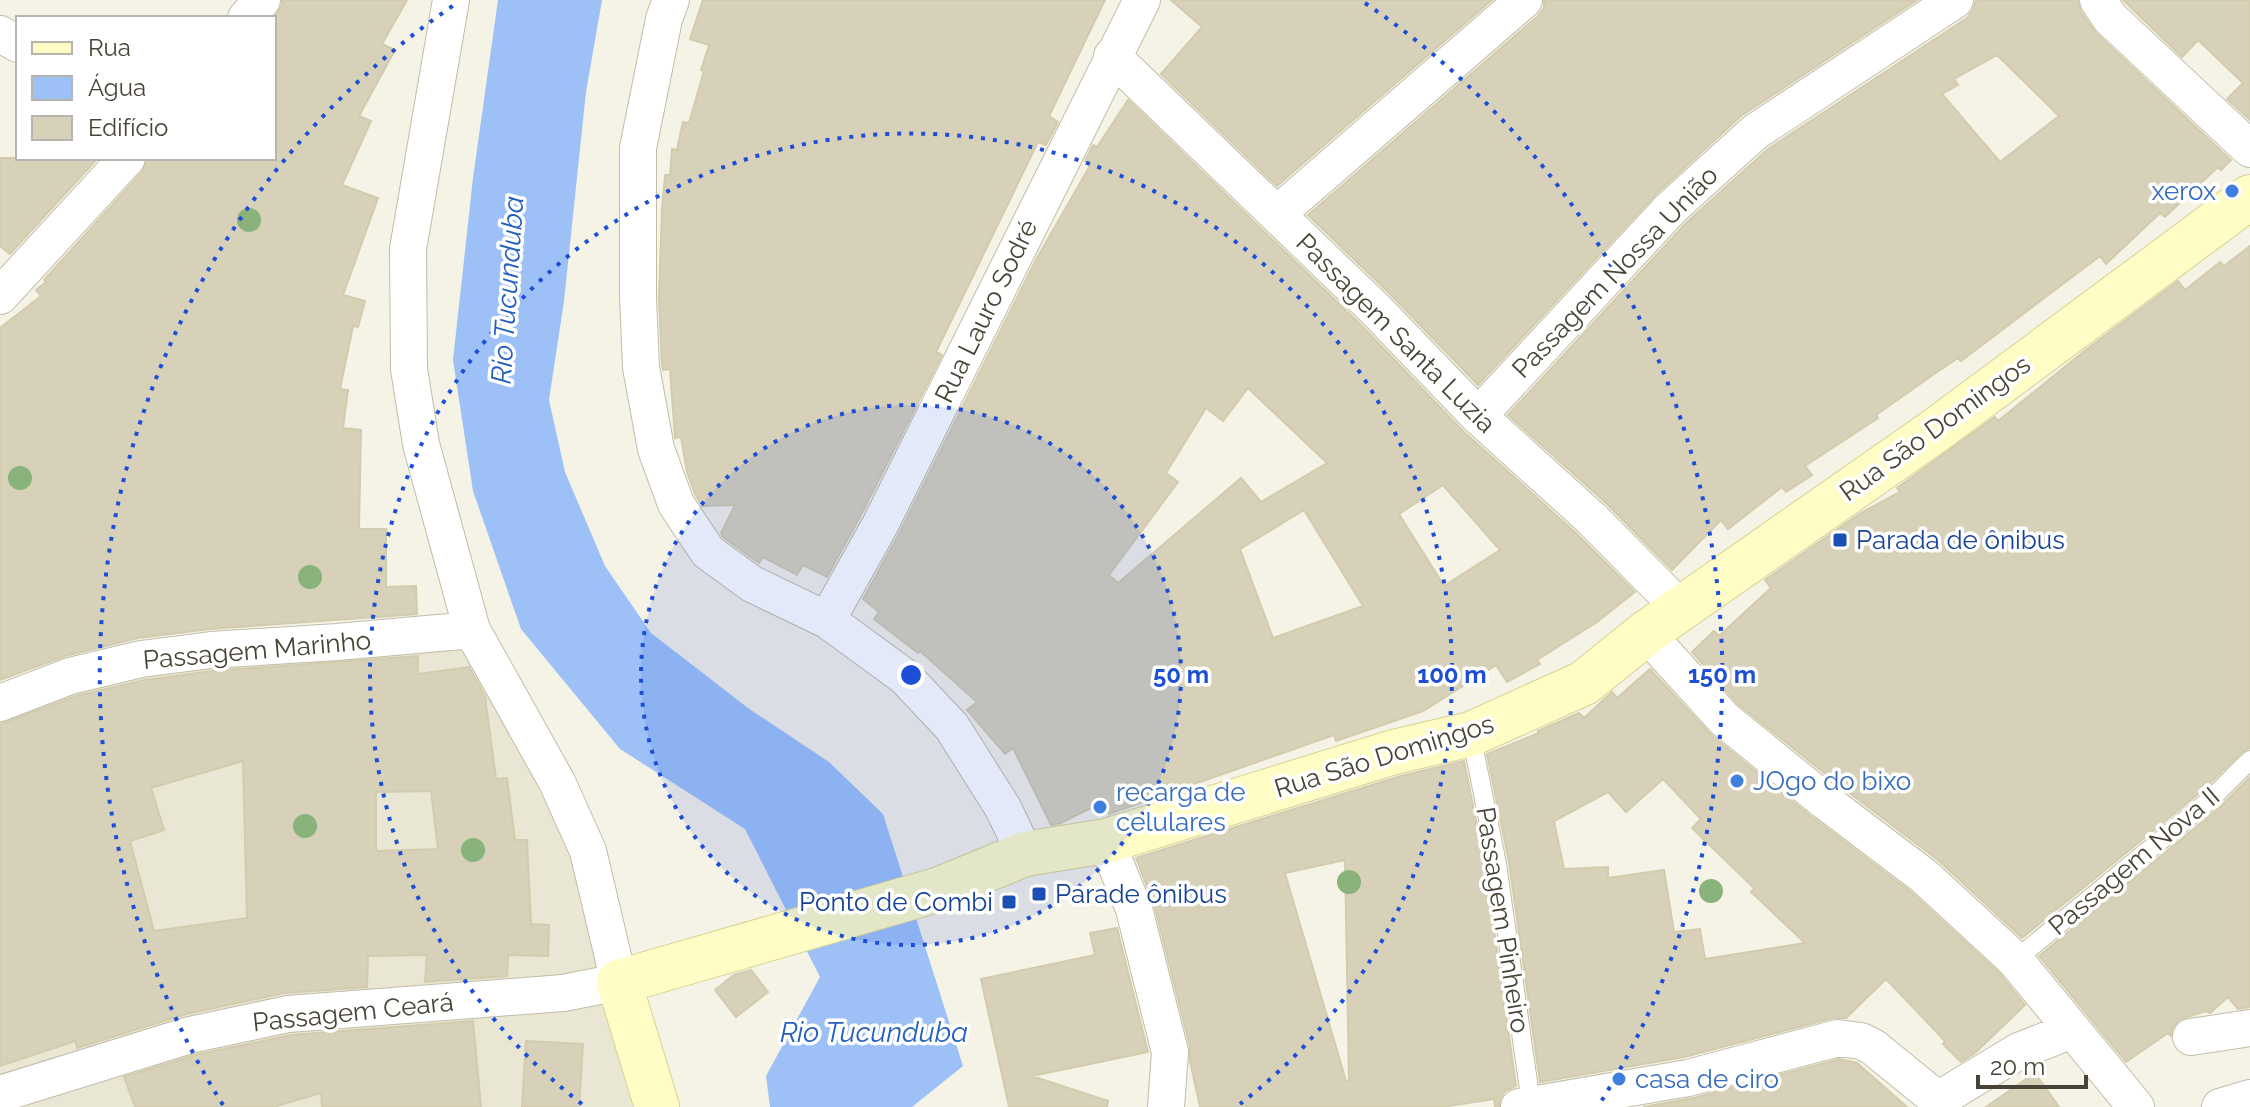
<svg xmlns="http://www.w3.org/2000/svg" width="2250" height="1107" viewBox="0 0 2250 1107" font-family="Raleway,sans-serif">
<rect width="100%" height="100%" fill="#f4f3e6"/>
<!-- residential -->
<path fill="#e9e6d4" d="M472,630L557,782L657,1107H0V703L70,676Z"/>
<!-- water -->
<path fill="#9dc1f6" d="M498,0H602L586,92L564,301L549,400L565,472L605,566L651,633L748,708L829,762L883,814L963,1066L912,1107H770L766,1076L820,977L745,829L620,749L521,629L473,491L453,360L473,178Z"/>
<!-- building -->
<path fill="#d7d1ba" stroke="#d2cbad" stroke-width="2" fill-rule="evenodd" d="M282,0H407L382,44L395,50L359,116L371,121L342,185L378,198L343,295L365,301L358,327L353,326L340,389L348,390L343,428L361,430L359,529H386V587L416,586L417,614L210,629L138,638L65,656L0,680V328L41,296L36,290L46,282L44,280L142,172L147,158H274V18L282,5Z
M703,0H1105L1049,116L1058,122L1046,145L1038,142L936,352L942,355L861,515L827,577L803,565L797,575L763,557L759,563L723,537L721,533L735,505L702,506L695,494L687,472L681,437L675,438L670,369L663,370L662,365L659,297L662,210L665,175H670L672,149L677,150L683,122L689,123L704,71L701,70L709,45L690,39Z
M1171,0H1492L1277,186L1161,74L1202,27Z
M1544,0H1917L1741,116L1656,194L1478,385L1391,295L1308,215L1538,16L1544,8Z
M1976,0H2077L2081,12L2096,33L2231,160L2221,170L2218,167L2165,217L2160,213L2106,264L2100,256L1961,361L1958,358L1937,372L1876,415L1878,418L1805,466L1812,475L1786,492L1782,487L1728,529L1721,520L1672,570L1606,503L1508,415L1686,223L1768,149L1967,18L1973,10ZM1997,55L2059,116L2000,162L1942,94L1958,85L1954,79Z
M2123,0H2250V120L2227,99L2243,83L2198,40L2182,57Z
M1128,100L1361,325L1463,431L1577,534L1635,592L1597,622L1537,660L1540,664L1507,682L1496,665L1423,711L1336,741L1334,735L1109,814L1105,801L1061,823L1051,825L1013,748L1005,754L967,710L977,702L920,651L918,653L874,619L879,612L863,599L899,534L1037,258L1091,164L1085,161L1093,145L1097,147ZM1248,388L1327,463L1261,502L1241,478L1118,583L1109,575L1178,482L1166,473L1206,408L1223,421ZM1443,485L1500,550L1444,586L1399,514ZM1304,510L1363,606L1273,638L1240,549Z
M0,158H98L10,254L0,246Z
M2250,246V748L2242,752L2203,790L2022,938L1938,860L1839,785L1738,704L1692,652L1714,631L1719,636L1771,588L1765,580L1859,514L1900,492L1897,488L1995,417L1998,421L2087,349L2178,281L2185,290L2220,262L2224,266Z
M418,656V674L469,667L485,696L496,779L507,778L515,840H527L531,924L549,925L548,956L508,955L507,976L425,982L427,955L368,956L367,987L284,993L186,1014L77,1048L75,1041L0,1066V724L76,696L145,680L213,671ZM243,761L247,918L154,931L130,841L164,830L151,788ZM431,791L438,849L376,851V792Z
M1650,669L1711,735L1813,818L1912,893L2000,974L2025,1005L1975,1053L1961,1062L1943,1044L1945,1041L1886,979L1846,1018H1833L1684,1057L1540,1082L1509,862L1487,754L1539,733L1538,731L1579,713L1584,718L1612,692L1617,698ZM1663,779L1701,819L1692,828L1754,888L1751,892L1805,943L1705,959L1700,929L1674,932L1664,870L1608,878V867L1564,869L1554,821L1608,792L1626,812Z
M1464,761L1485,866L1516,1086L1505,1091L1500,1099L1499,1107H1495L1494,1099L1442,1107H1200L1190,1061V1047L1154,904L1136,858L1401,776ZM1345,860L1349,1081H1346L1285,873Z
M2250,777V1007L2238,1009L2228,997L2210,1013L2206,1011L2179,1020L2172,1029L2171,1036L2168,1033L2126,1062L2039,956L2219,808Z
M1117,928L1148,1052L1032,1076L1108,1101L1107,1107H1009L981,979L1095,955L1090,933Z
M751,970L768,992L736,1017L715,990L734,975Z
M473,1021L481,1107H322L321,1093L273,1107H135L124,1077L195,1055L291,1035Z
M526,1041L583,1044L579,1107H522Z
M1839,1059L1857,1063L1907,1107H1643L1693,1098Z
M2035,1073L2059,1107H1986Z"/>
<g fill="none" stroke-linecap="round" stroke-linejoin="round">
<defs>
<path id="lane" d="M1471,734L1497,864L1531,1103
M2015,960L2211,799L2250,760"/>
<path id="street" d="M671,0L664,19L638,148V297L641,367L656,449L676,504L708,552L752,584L827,620L905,677L952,727L1003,808L1025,854
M2098,0L2110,18L2250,149
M246,18L262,0
M0,34L18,44
M1112,56L1376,310L1478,416L1592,519L1681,609
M1277,214L1524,0
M0,296L127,158
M1478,416L1671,208L1755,132L1955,0
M827,620L880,525L1142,0
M1646,633L1724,719L1826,802L1925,877L2015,960L2136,1107
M0,703L70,676L141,659L211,650L337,642L472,630
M1106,841L1134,909L1170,1052L1166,1107
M2191,1037L2250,1028
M0,1094L190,1035L288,1014L563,993L619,982L588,851L557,782L472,630L421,444L409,369L408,249L451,0
M1519,1107L1688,1078L1838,1038L1861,1041L1873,1047L1938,1100L2019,1051L2072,1030
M2220,1107L2250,1098"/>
<path id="secondary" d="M657,1107L619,982L937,890L1025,854L1106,841L1394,752L1471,734L1584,683L1646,633L1936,430L2250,197"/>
</defs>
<!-- lane casing -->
<use href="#lane" stroke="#c1bda8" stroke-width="20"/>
<!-- street casing -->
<use href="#street" stroke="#c1bda8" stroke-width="38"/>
<!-- secondary casing -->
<use href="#secondary" stroke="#d8d392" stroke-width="46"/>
<!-- lane -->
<use href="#lane" stroke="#fff" stroke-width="18"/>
<!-- street -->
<use href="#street" stroke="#fff" stroke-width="36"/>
<!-- secondary -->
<use href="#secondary" stroke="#fffcc6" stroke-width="44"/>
</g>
<!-- trees -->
<g fill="#8ab37b">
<circle cx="249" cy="220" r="12"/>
<circle cx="20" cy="478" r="12"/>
<circle cx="310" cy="577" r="12"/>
<circle cx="305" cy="826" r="12"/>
<circle cx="473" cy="850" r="12"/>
<circle cx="1349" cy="882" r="12"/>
<circle cx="1711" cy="891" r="12"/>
</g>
<!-- distance rings -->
<circle cx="911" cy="675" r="270" fill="#1d4ed8" fill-opacity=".12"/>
<g fill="none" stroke="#1d4ed8" stroke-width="4" stroke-dasharray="4 8">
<circle cx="911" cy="675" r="270"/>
<path d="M582 1104A541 541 0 1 1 1240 1104"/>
<path d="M223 1105A811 811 0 0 1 457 3M1365 3A811 811 0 0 1 1599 1105"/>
</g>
<!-- markers -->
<g fill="#3f7fe0" stroke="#fff" stroke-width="3">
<circle cx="2232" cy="191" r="8"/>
<circle cx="1737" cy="781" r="8"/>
<circle cx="1100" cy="807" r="8"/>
<circle cx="1619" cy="1079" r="8"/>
</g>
<g fill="#1a4fb4" stroke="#fff" stroke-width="3">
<rect x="1832" y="532" width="16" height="16" rx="4"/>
<rect x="1031" y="886" width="16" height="16" rx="4"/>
<rect x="1001" y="894" width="16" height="16" rx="4"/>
</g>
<g text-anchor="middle" stroke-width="7" stroke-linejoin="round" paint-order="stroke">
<!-- shop labels -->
<g font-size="26" fill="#366cbe" stroke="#fff" text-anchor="start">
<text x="2216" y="200" text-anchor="end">xerox</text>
<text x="1753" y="790">JOgo do bixo</text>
<text x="1116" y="801">recarga de<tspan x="1116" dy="30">celulares</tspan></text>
<text x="1635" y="1088">casa de ciro</text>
</g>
<!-- street labels -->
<g font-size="26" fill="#484435" stroke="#fff">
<text transform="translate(1615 272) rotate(-46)" y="9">Passagem Nossa União</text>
<text transform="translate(986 311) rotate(-64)" y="9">Rua Lauro Sodré</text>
<text transform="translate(1396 333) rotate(45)" y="9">Passagem Santa Luzia</text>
<text transform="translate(1935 428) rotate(-36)" y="9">Rua São Domingos</text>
<text transform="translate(257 650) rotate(-5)" y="9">Passagem Marinho</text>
<text transform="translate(1384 756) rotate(-17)" y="9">Rua São Domingos</text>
<text transform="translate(2134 861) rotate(-40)" y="9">Passagem Nova II</text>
<text transform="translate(1503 920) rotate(81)" y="9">Passagem Pinheiro</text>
<text transform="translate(353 1012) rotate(-6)" y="9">Passagem Ceará</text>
</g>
<!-- transit labels -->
<g font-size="26" fill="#164399" stroke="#fff" text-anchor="start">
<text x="1856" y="549">Parada de ônibus</text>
<text x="1055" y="903">Parade ônibus</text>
<text x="993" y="911" text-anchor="end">Ponto de Combi</text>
</g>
<!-- water labels -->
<g font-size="28" font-style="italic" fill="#2460bd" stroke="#fff">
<text transform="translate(507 290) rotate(-86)" y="10">Rio Tucunduba</text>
<text x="874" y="1042">Rio Tucunduba</text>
</g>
</g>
<circle cx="911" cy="675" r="12" fill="#1d4ed8" stroke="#fff" stroke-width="4"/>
<g font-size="24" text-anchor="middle" font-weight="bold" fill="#1d4ed8" stroke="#fff" stroke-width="7" stroke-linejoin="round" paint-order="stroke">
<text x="1181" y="683">50 m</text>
<text x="1452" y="683">100 m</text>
<text x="1722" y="683">150 m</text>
</g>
<!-- legend -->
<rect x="16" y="16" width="260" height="144" fill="#ffffff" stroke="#b6b4ae" stroke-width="2"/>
<rect x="32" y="42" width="40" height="12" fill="#fffcc6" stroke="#b6b4ae" stroke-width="2"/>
<text x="88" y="56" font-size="24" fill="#484435">Rua</text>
<rect x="32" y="76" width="40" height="24" fill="#9dc1f6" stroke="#b6b4ae" stroke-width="2"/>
<text x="88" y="96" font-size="24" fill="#484435">Água</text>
<rect x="32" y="116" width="40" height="24" fill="#d7d1ba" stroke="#b6b4ae" stroke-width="2"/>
<text x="88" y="136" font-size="24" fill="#484435">Edifício</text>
<!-- scale -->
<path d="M1978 1075v12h108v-12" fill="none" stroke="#484435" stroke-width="4"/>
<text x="1990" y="1075" font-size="24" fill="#484435" stroke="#ffffff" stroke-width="6" paint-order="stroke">20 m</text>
</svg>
